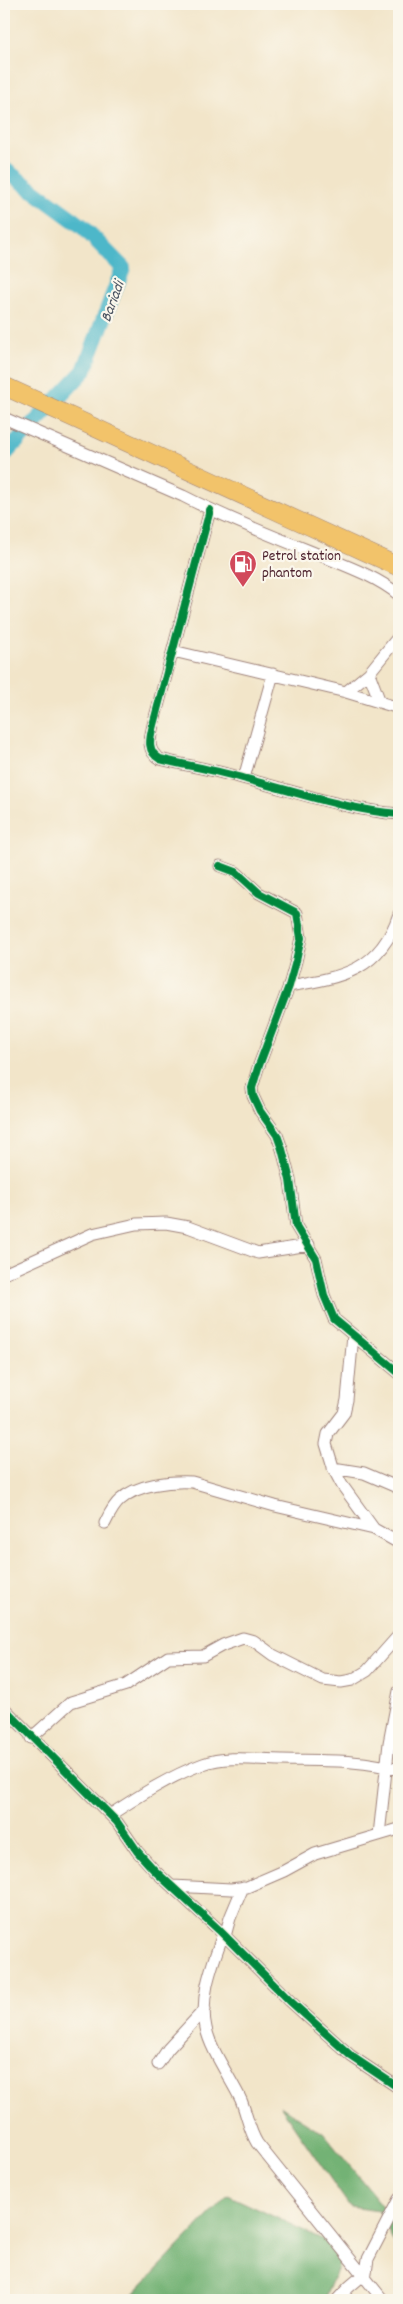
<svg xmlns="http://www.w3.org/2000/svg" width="403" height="2304" viewBox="0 0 403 2304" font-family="Dekko,sans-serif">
<rect width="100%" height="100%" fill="#fbf7ec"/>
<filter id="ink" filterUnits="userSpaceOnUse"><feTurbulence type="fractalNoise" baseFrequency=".02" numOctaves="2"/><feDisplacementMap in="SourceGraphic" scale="10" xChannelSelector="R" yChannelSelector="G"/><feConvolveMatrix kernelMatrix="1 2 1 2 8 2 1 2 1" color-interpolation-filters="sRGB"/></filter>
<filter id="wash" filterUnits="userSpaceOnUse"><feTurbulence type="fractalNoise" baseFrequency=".0096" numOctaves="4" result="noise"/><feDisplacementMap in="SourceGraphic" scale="20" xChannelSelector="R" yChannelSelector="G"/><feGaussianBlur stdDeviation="1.12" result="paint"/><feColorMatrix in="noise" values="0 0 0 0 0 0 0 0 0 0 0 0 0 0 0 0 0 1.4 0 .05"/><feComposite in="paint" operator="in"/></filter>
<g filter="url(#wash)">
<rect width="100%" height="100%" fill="#f2e5c9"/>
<!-- forest -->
<path fill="#73b274" stroke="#5e6850" d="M280,2106L323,2133L399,2226V2253L379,2211L350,2207Z
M228,2195L345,2250L324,2300H128Z"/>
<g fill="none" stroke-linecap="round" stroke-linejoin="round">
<!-- river -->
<path stroke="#4db7c9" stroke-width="16" d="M4,169L82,226L123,268L84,371L4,455"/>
</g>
</g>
<g filter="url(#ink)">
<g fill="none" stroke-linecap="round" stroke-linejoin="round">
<defs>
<path id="minor" d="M4,418L183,496C226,518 272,536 317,554C344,565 376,576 399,595
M210,510L153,725C150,738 146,751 160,759C189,766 218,771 246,779C297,792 347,810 399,814
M173,651L346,692L399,708
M369,673L380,702
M346,692L369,673L399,636
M244,778L273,674
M220,866L236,872L259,893L297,913L301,938L296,961L289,986L258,1068L252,1088L253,1096L260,1111L277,1135L282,1149L290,1180L296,1226L316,1259L324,1295L334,1319L399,1373
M289,986C343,977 380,971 399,914
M4,1274L92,1234L136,1224L166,1223L188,1227L258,1253L309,1245
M353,1335L347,1400L344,1413L328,1434L326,1444L334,1470L342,1485L374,1529L399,1543
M333,1468L364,1473L399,1488
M105,1523C109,1515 113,1506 120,1500C137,1484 169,1481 192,1482L275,1506L374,1529
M4,1708L117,1822L137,1851L155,1871L219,1930L290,2001L351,2056L399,2088
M31,1738L71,1702L126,1685L168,1657L203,1656L223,1645L243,1638L254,1641L273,1655L323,1680L341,1682L352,1680L367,1671L399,1635
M110,1815C139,1796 170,1776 203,1764C227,1755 257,1760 282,1760C321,1761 361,1759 399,1770
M379,1835L389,1743L399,1691
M172,1886L231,1889L247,1887L284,1871L315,1854L399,1829
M223,1934C213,1963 199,1996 206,2028C210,2049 231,2079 241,2100C247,2115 249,2130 257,2143L383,2300
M225,1936L230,1918L243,1887
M158,2064L168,2049L205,2009
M365,2279L368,2259L399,2199
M337,2300L349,2287L362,2276"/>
<path id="trunk" d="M4,386L399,567"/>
</defs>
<!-- minor casing -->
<use href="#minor" stroke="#9e827a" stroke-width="13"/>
<!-- trunk casing -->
<use href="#trunk" stroke="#9e827a" stroke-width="19"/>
<!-- minor -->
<use href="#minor" stroke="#fff" stroke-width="11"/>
<!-- trunk -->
<use href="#trunk" stroke="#f2c36a" stroke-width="18"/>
<defs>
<path id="cycleway" d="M210,510L153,725C150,738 146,751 160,759C189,766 218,771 246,779C297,792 347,810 399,814
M220,866L236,872L259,893L297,913L301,938L296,961L289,986L258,1068L252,1088L253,1096L260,1111L277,1135L282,1149L290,1180L296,1226L316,1259L324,1295L334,1319L399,1373
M4,1708L117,1822L137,1851L155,1871L219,1930L290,2001L351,2056L399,2088"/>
</defs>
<!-- cycleway casing -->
<use href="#cycleway" stroke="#fbf7ec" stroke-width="11"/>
<!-- cycleway -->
<use href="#cycleway" stroke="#00873e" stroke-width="8"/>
</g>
</g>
<!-- icons -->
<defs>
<symbol id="fuel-pin" viewBox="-11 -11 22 30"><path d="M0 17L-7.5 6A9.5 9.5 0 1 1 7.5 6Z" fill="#d1495b" stroke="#fbf7ec"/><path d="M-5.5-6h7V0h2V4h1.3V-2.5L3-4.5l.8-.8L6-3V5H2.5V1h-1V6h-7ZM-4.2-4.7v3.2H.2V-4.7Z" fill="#fff"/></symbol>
</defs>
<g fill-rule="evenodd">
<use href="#fuel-pin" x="227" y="548" width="32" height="43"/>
</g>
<g text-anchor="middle" stroke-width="4.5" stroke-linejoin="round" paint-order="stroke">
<!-- poi labels -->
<g font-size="15" fill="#4a1f2b" stroke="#fbf7ec" text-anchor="start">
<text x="262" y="560">Petrol station<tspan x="262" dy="17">phantom</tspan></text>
</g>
<!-- water labels -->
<g font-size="16" font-style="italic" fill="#4b5462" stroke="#fbf7ec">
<text transform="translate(111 301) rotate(-70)" y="6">Bariadi</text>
</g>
</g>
<!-- margin -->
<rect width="403" height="2304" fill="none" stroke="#fbf7ec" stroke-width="20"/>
</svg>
